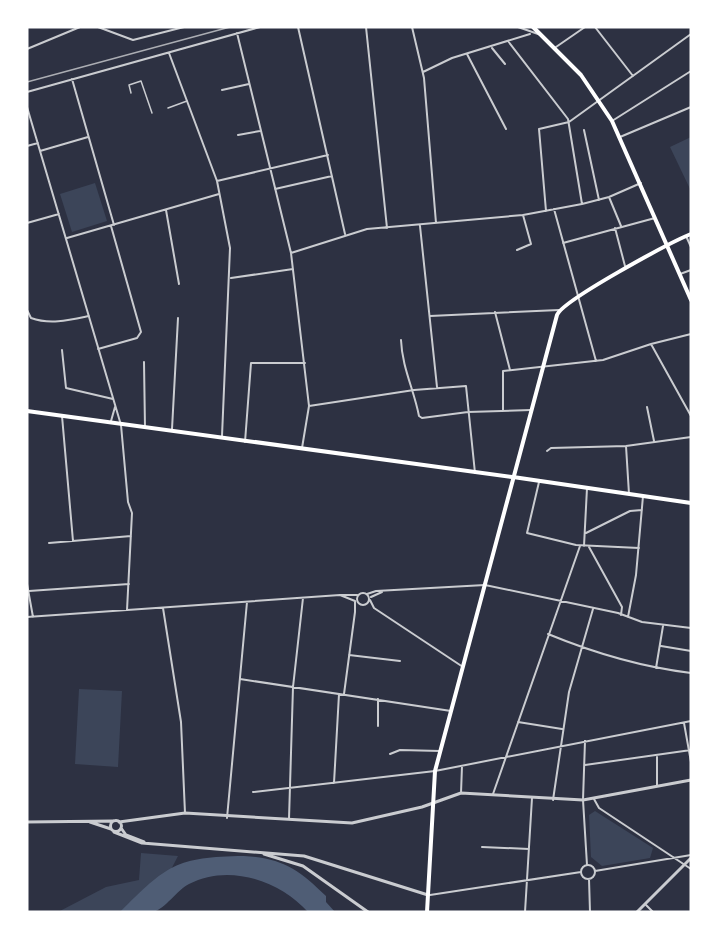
<svg xmlns="http://www.w3.org/2000/svg" width="718" height="939" viewBox="0 0 718 939" font-family="Cabin,sans-serif">
<rect width="100%" height="100%" fill="#2d3142"/>
<!-- green -->
<path fill="#3c4559" d="M691,137V191L670,147Z
M95,183L107,221L72,232L60,194Z
M79,689L122,691L118,767L75,764Z
M595,811L653,848L650,858L602,866L591,857L589,815Z
M141,853L178,856L163,885L123,912H58L106,887L139,880Z"/>
<!-- water -->
<path fill="#4f5d75" d="M244,856C283,858 299,870 326,896V902L335,912H308C280,881 229,863 189,884C177,890 165,909 153,912C143,914 130,912 120,912C167,865 176,857 244,856Z"/>
<g fill="none" stroke-linecap="round" stroke-linejoin="round">
<!-- service -->
<path stroke="#caccd0" stroke-width="1.5" d="M131,93L129,85L141,81L152,113
M168,108L187,101"/>
<!-- minor -->
<path stroke="#caccd0" stroke-width="2" d="M98,27L133,40L184,27
M298,27L345,234
M366,27L387,228
M412,27L424,78L436,223
M518,27L541,35
M595,27L633,76
M237,33L291,253L309,406L302,448
M508,41L568,119L582,204
M556,47L585,27
M492,48L505,64
M27,49L80,27
M169,53L217,181L230,248L222,436
M467,54L506,129
M423,72L452,58L530,34
M72,79L114,225
M222,90L249,84
M27,92L260,27
M27,107L121,425L128,502L132,513L127,610
M612,121L691,71
M584,130L599,200
M238,135L260,131
M620,137L691,107
M27,146L38,143
M40,151L88,137
M217,181L328,155
M275,189L332,176
M609,197L621,226
M554,209L596,361
M166,210L179,284
M546,211L539,129L569,122L691,34
M27,223L59,214
M420,226L437,387
M615,228L625,266
M686,236L691,247
M67,238L219,194
M563,243L655,218
M517,250L531,244L523,215
M291,253L367,229L523,215L582,204L609,197L641,183
M680,274L691,270
M231,278L293,269
M27,310L31,318C50,325 70,320 89,316
M495,312L510,370
M430,316L559,310
M401,340C402,367 414,390 419,416L422,418L468,412L531,410
M651,344L691,416
M98,349L137,338L141,332L111,226
M62,350L66,388L113,399
M144,362L145,428
M309,406L414,390L466,386L475,473
M647,407L654,441
M503,410V371L603,360L651,344L691,334
M62,416L73,541
M111,421L115,407
M172,429L178,318
M245,442L251,363H305
M626,446L629,494
M547,451L551,448L626,446L691,437
M539,482L527,533L576,545L639,548
M586,533L630,511L642,510
M49,543L131,536
M584,546L587,488
M589,547L622,607L621,615
M27,584L33,617
M29,591L129,584
M357 599a6 6 0 1 1 12 0a6 6 0 1 1-12 0Z
M367,594L376,591L485,585L618,613L642,622L691,628
M340,595H357
M371,597L382,592
M370,600L374,608L463,667
M163,608L181,722L185,813
M27,617L340,595L355,601V612L344,694
M628,617L636,575L643,496
M548,634C594,653 642,667 691,673
M661,646L691,651
M349,655L400,661
M656,668L663,626
M240,679L451,711
M518,722L562,729
M684,723L691,762
M378,726V699
M585,741L583,800L587,865
M390,754L400,750L440,751
M657,757V786
M585,765L691,750
M334,783L339,694
M253,792L435,771L691,721
M461,793L462,766
M493,794L580,546
M594,799L599,808L691,869
M553,800L569,692L593,609
M227,818L247,602
M289,819L293,687L303,598
M482,847L529,849
M581 872a7 7 0 1 1 14 0a7 7 0 1 1-14 0Z
M595,871L691,855
M589,879L590,912
M430,895L581,872
M646,905L653,912
M525,912L532,798"/>
<!-- tertiary -->
<path stroke="#caccd0" stroke-width="3" d="M110.5 826a5.5 5.5 0 1 1 11 0a5.5 5.5 0 1 1-11 0Z
M27,822L113,821
M90,822L111,829
M119,822L185,813L352,823L422,807L461,793L583,800L691,780
M121,828L126,835L144,842
M114,832L142,843L304,856L428,895
M264,854L303,866L368,912
M637,912L691,858"/>
<!-- secondary -->
<path stroke="#fff" stroke-width="4" d="M533,27L581,75L612,121L691,300
M513,477L691,503"/>
<!-- primary -->
<path stroke="#fff" stroke-width="4" d="M27,411L512,477
M427,912L435,771L557,315C563,300 671,242 691,234"/>
<!-- rail -->
<path stroke="#abadb3" stroke-width="1.5" d="M27,82L230,27"/>
</g>
<!-- border -->
<rect width="718" height="939" fill="none" stroke="#ffffff" stroke-width="57"/>
</svg>
